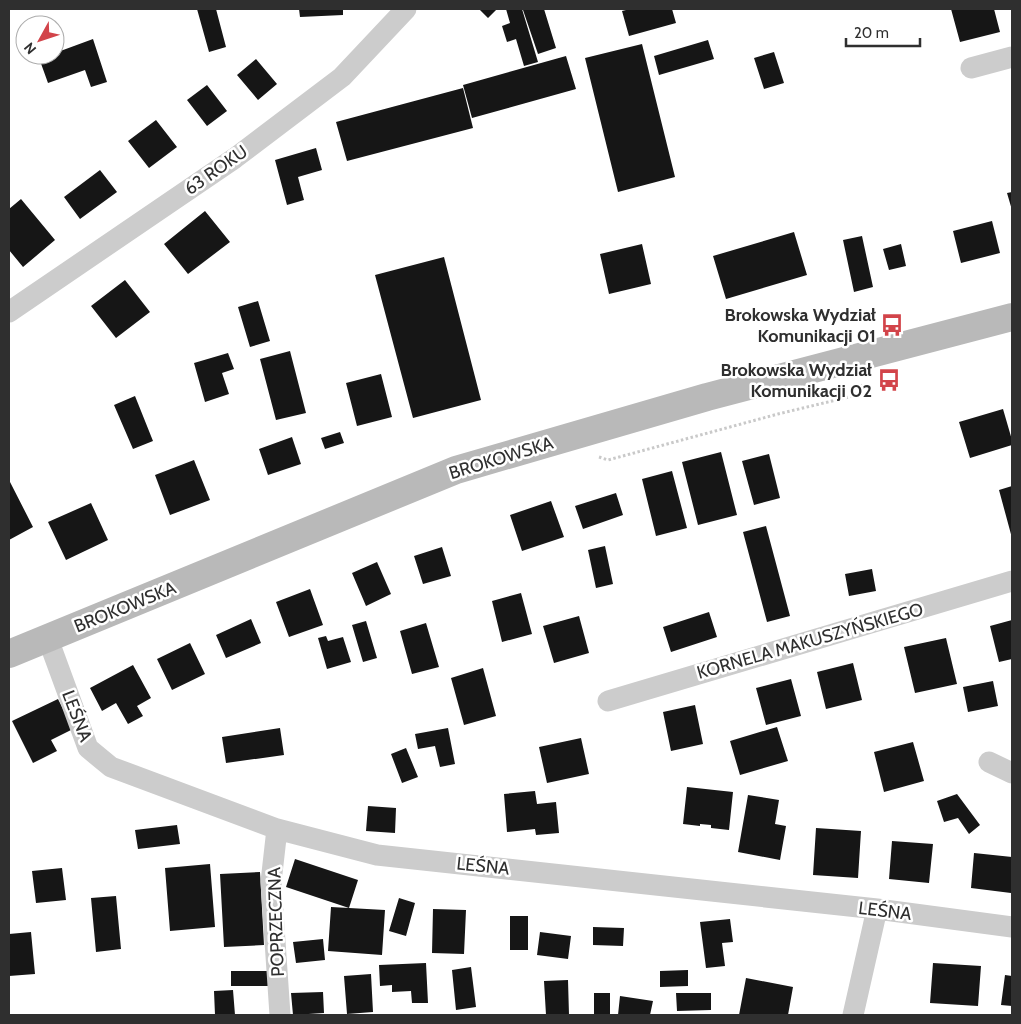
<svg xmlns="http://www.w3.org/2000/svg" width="1021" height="1024" viewBox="0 0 1021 1024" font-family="Cabin,sans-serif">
<rect width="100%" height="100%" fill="#fff"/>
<!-- building -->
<path fill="#161616" d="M197,9H216L226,47L209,52Z
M299,9H343V15L300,17Z
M479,9H497L488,18Z
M506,9H522L538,62L524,66L516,39L507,42L502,26L510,23Z
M526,9H544L556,48L538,54L523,10Z
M630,9H672L676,23L629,36L622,11Z
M951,9H994L1000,32L960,42Z
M93,39L107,82L91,87L85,70L48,83L39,58L48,55H55V53Z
M708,40L714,59L659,75L654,56Z
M642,44L675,177L618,192L585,58Z
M774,52L784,83L764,89L754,58Z
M566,56L576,89L472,118L463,85Z
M256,59L277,84L258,100L237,75Z
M207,85L227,111L207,126L187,100Z
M463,88L473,128L347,161L336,122Z
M156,120L177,147L149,168L128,141Z
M316,148L322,170L298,177L304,200L287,205L275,160Z
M100,170L117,192L80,219L64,197Z
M1012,192V210L1007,193Z
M21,199L55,240L23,267L9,250V209Z
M205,211L230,242L188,274L164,244Z
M992,221L1000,253L961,263L953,231Z
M794,232L807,275L726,299L713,256Z
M862,236L873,287L854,292L843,240Z
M642,244L651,284L609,294L600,254Z
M901,244L906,266L889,270L883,249Z
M444,257L481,400L413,418L375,275Z
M125,280L150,312L116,338L91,306Z
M258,301L270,341L250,347L238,307Z
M290,351L306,413L276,420L260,359Z
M228,353L234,369L222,373L229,394L205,402L194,363Z
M381,374L392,417L357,426L346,383Z
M135,396L153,441L133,449L114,405Z
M1003,409L1012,440V445L970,458L959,422Z
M340,432L344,443L325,449L321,438Z
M292,437L301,464L268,475L259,449Z
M721,452L737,515L698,525L682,462Z
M769,454L780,498L754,505L742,461Z
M194,460L210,500L170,515L155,475Z
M672,471L687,528L656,536L642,479Z
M9,480L33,527L9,540Z
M1012,486V538L999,490Z
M616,493L623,515L583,529L575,506Z
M551,501L564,537L522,551L510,515Z
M91,503L108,540L66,560L48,522Z
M766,526L790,616L767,622L743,532Z
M605,546L613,584L596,588L588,550Z
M442,547L451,576L423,584L414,556Z
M377,562L391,594L366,606L352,573Z
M872,569L876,591L849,596L845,574Z
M310,589L323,625L289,637L276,602Z
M521,593L532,634L502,642L492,601Z
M709,612L717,637L671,652L663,627Z
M579,616L589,653L554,663L543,626Z
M251,619L261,643L226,658L216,635Z
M1012,620V659L999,662L990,626Z
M366,621L377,658L363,662L352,625Z
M426,623L439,667L412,674L400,631Z
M326,636L328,641L343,637L351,662L327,669L318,638Z
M946,638L957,684L915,693L904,647Z
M190,643L205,674L172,690L157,659Z
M853,663L862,700L826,709L817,672Z
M133,665L151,698L137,706L143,716L128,724L116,703L102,711L90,688Z
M483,668L496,716L464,725L451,678Z
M791,679L801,716L766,725L756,688Z
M993,681L998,706L968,712L963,687Z
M58,699L73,729L51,740L57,751L33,763L12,721Z
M695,705L703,744L671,751L663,712Z
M777,727L788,761L740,775L730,741Z
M280,728L284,755L226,763L222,737Z
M448,728L455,764L440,767L435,746L418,749L415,734Z
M581,738L589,774L547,783L539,747Z
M913,742L924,781L884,792L874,752Z
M406,748L418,777L402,783L391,754Z
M687,787L733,792L729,830L711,828V825L700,824V826L683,824Z
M535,791L537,804L556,802L559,833L536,835L535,829L507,832L504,794Z
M957,794L980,825L969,834L958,818L944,822L937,801Z
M748,795L779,800L775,824L786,826L780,860L738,852Z
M368,806L396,808L395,833L366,831Z
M177,825L180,844L138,849L135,830Z
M816,828L861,831L858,878L813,875Z
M892,841L933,844L929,883L889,879Z
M974,853L1012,857V879L1011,893L971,888Z
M295,859L358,880L349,908L286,887Z
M210,864L215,927L170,931L165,868Z
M62,868L66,900L36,903L32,871Z
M260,872L264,945L224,947L220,874Z
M116,896L121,949L96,952L91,898Z
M399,898L415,903L406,936L389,931Z
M331,907L385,910L382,955L328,951Z
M433,909L466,910L464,954L432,953Z
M510,916H528V950H510Z
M730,919L733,942L722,943L725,966L706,968L700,922Z
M593,927L624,928L623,946L593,945Z
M31,932L35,974L9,976V934Z
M540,932L571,936L568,959L537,955Z
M323,939L325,960L296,963L293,942Z
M426,963L428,1003H412L411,991L392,992V985L380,986L379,965Z
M933,963L981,966L978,1006L930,1003Z
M471,967L476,1007L456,1010L452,970Z
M688,970V986L660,987V971Z
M231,971H268V986H231Z
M371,974L373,1012L347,1014L344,976Z
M1005,975L1012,976V1006L1001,1005Z
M746,978L793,987L788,1015H739Z
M568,980L569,1015H546L544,981Z
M233,990L235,1015H215L214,991Z
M323,992L324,1013L293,1015L291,993Z
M594,993H610V1015H594Z
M676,993H711V1010L677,1011Z
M620,996L653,1001L650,1015H618Z"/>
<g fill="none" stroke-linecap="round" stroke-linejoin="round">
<!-- path -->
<path stroke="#c9c9c9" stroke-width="3" stroke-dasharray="2.5 2.5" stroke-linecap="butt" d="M599,457L608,460L778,414L853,396L863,384"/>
<!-- street -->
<path stroke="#ccc" stroke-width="21" d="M971,68L1012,57
M9,312L235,158L342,77L406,9
M48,639L88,748L111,767L277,829L377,855L877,909L1012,927
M608,701L1012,581
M989,762L1012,773
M277,829L271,882L280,1015
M853,1015L877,909"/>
<!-- secondary -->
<path stroke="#b9b9b9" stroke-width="28" d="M9,654L456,470L707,397L1012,317"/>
</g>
<!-- icons -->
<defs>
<symbol id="bus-bare" viewBox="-9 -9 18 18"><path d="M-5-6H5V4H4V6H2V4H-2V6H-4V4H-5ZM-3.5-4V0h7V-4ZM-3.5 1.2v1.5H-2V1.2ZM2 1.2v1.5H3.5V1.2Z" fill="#d2444a" stroke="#fff" stroke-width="2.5" paint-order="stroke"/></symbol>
</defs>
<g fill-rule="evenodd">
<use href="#bus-bare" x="876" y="309" width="32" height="32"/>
<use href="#bus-bare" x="873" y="364" width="32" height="32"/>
</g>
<g text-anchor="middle" stroke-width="5" stroke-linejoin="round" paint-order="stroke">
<!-- street labels -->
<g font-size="18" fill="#2f2f2f" stroke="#fff">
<text transform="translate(216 170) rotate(-35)" y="6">63 ROKU</text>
<text transform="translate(501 458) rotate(-17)" y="6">BROKOWSKA</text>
<text transform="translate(125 607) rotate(-22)" y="6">BROKOWSKA</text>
<text transform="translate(810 641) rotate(-16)" y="6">KORNELA MAKUSZYŃSKIEGO</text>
<text transform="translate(77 716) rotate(69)" y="6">LEŚNA</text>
<text transform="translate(483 866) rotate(6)" y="6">LEŚNA</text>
<text transform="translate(885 911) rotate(7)" y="6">LEŚNA</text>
<text transform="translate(276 922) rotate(-92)" y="6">POPRZECZNA</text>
</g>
<!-- poi labels -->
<g font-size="18" font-weight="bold" fill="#2f2f2f" stroke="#fff" text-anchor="end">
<text x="876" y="321">Brokowska Wydział<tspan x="876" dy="21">Komunikacji 01</tspan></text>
<text x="872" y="376">Brokowska Wydział<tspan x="872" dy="21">Komunikacji 02</tspan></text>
</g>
</g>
<!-- border -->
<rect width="1021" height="1024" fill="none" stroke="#2f2f2f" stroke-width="20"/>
<!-- north arrow -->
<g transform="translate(40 40) rotate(230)"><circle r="24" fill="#ffffff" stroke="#acacac"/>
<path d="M0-4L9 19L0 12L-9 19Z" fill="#d2444a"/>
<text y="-8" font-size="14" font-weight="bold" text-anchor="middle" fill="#2f2f2f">N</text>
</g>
<!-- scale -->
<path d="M846 38v8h74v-8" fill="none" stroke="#2f2f2f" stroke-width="2.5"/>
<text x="854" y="38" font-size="15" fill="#2f2f2f" stroke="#ffffff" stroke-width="4" paint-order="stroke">20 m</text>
</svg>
